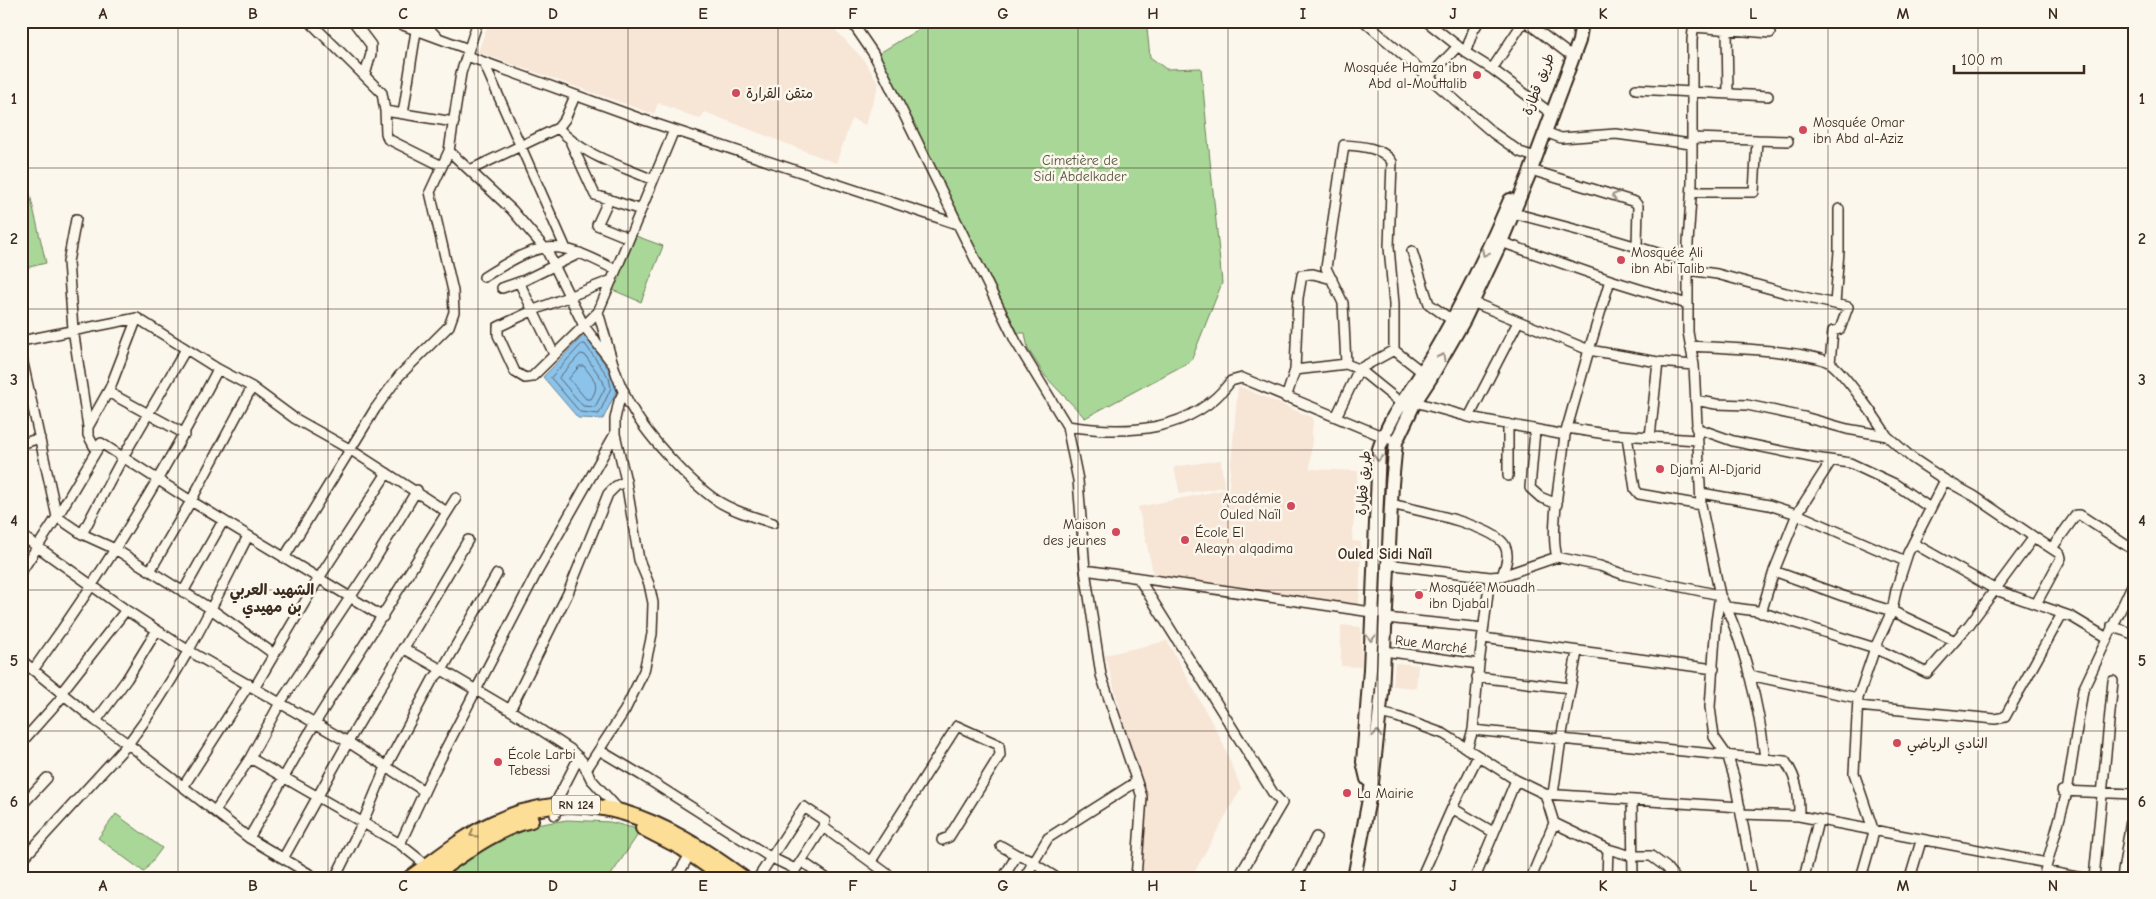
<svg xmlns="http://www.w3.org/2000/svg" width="2156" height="899" viewBox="0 0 2156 899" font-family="'Comic Neue','Playpen Sans Arabic',sans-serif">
<rect width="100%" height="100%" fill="#fbf7ec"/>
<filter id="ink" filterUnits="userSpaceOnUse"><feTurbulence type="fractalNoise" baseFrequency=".02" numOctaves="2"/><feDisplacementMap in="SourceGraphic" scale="10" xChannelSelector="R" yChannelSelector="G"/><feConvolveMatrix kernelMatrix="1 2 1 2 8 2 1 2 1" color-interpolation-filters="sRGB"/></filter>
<g filter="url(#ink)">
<!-- built -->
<path fill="#f7e5d6" d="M489,21H827L863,59L879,84L865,125L852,119L836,163L705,112L700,119L658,103L654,114L478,52Z
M1238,386L1313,418L1310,469L1358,471L1352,541L1361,542L1359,607L1221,584L1155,580L1138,507L1228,489L1224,541Z
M1221,460L1224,487L1180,494L1174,467Z
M1341,625L1361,627V667L1341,666Z
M1167,641L1221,739L1241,788L1191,878H1142L1145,796L1105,655Z
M1395,663L1418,665L1416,688L1393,686Z"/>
<!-- green -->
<path fill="#a8d798" stroke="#72805b" d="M932,21H1149L1147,29L1150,57L1166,69L1201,68L1222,283L1191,361L1085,418L1045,376L1028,349L1025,333H1018L878,54Z
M21,156L46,263L21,269Z
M636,236L663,246L641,302L613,290Z
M116,814L162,848L144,872L98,838Z
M567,820L610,822L641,830L609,878H443C470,858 500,835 533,826C544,823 556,822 567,820Z"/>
<!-- water -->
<path fill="#8bc3ea" stroke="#6b8698" d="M582,337H586L613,376L617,390L603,419L578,418L543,377Z"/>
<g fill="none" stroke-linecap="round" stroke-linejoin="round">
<!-- shore -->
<path stroke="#5b6770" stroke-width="1" d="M582,344H585L609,378L611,388L599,414L580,412L551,378Z
M581,354L585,355L603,381L605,388L595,407L583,406L559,378Z
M580,366H584C593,379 601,384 591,399H586L569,379Z"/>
<defs>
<path id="street" d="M309,21L382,93L385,111L386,133L388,139L442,166
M353,21L371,45V54L365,75
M392,21L468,49
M422,21L438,38
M851,21L873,53L883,72L1016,342L1067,426L1078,480L1085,570L1101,675L1142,797L1136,878
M1364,21L1493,133L1520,152L1535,157
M1426,21L1468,54L1492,69L1552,114
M1525,21L1566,52L1574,54
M1694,21L1692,40V183L1688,243V332L1694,365L1701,505L1720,595C1744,640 1759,707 1765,758
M2130,21L2135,24
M1694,27L1770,33
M1727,30L1728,94
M1466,51L1473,31L1479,21
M467,56L644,120L957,224
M484,63L566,249
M1492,69L1524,21
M1428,78L1458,46
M1636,89L1768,96
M385,111L454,122
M403,114L416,31
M558,128C584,156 619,165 653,180
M1545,132L1561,138L1616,134L1691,144
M1757,140L1788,141
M571,143L595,195L641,210
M449,151L512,210L547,251L584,326L612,363
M470,170L558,128L565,119L575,96
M1531,170L1635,202L1638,206L1637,246
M1692,192H1754L1757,140L1692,138
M609,199L597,225L629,238
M1513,213L1604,237L1688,262
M76,219L68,262L73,329L88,427
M1501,242L1610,280L1589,350L1658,362L1694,365
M1412,251L1429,304L1446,316L1459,319
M1688,270L1717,274L1786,293L1848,307L1840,329L1833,331L1830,363
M484,277C543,240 554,238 616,270
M612,280L534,310L498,327V335L515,372L525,378L532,377L598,312L616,270L674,130
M1610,280L1687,304
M519,282L554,354
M502,288L525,280L580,253
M1472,302L1589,350L1565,435
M1835,304L1839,251V209
M598,312C608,344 615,381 633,410C649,438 690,482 716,500C733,511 754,517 773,523
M21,341L137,318L218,369L252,387L294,418L351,450L447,512
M1690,346C1719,348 1809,350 1830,363C1843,371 1878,421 1887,436
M21,354L57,517L82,534L115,549L211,609L274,654
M1346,364L1343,303L1326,268L1344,145C1359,146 1383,147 1392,162L1389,247L1394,304V350L1426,375
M1295,370L1298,298L1302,275L1313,274L1332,279
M108,392L185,434
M1286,398L1295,370L1346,364L1359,369L1406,407
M1695,400L1716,404L1747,405L1804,417L1847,429L1887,436L1912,458L1945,480L1974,496L2034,537L1969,625L1927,673L1875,648L1757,611L1727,607
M1415,402L1469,417L1565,435C1562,466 1549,529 1557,557L1502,576
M1336,417L1359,369L1394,350
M1469,417L1518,322
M1508,424V476
M1067,426C1126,435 1192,433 1231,381L1242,378L1389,439
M1567,428L1606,434L1697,440
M1696,428L1733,441L1815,458L1850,463L1895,484L1930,508
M1535,430L1530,488L1540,497L1557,504
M1627,436L1635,489L1639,494L1701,505
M1650,437L1658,362
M21,444L40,438
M96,450L88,435V427L110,388L137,318
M1701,493L1769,505L1797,514L1831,461
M82,534L123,457L186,349
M21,535L126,610L189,651L348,742L424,791
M2034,537L2060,554L2061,558L2036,604
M1913,543L1996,590L2072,617L2107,638
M2052,548L2076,515H2080L2135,551
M1557,557L1600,566L1625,575L1720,595
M284,558L375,409L399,376L449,326L454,312L453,291L430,192L449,151L461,73L478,21
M1905,561L1797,514L1774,571L1843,596L1892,611L1955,641
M1387,564L1490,577L1502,576C1505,566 1510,556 1505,546C1495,525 1415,510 1391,504
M1085,570L1378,613
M150,571L191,501L252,387
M21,572L57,517L101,443L191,501L383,617
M497,574L442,670L510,710L570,749L582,761L591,779L620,811
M1139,579L1273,793L1282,803L1238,878
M183,592L223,521
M1720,595L1716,622L1710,707L1714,737L1728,757L1734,777L1753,878
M1761,613L1774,571
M1386,618L1483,628
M2112,626L2135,635
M1483,638L1714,669
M1384,651L1479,664L1473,730L1467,749
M1577,652L1561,739L1785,761C1798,780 1799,794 1799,816
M21,660L96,721L128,744L249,838L316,878
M1479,664L1490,577
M33,670C103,574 164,474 218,369
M1749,675L1858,698
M1477,677L1570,688
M255,687L319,578L387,473
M61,693L126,610
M1858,706L1995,719L2005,717L2062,614
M510,710L568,593L608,494L616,486L626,481
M1379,713L1397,717L1444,734L1516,780L1545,794L1740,807
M96,721L127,679L157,630
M1473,730L1561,739L1553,794
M21,743L64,695
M599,750L641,775L770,857L795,869
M250,758L400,844L430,868
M586,770L625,710L644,671L652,634L653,603L649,584L639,560L626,481L615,434V419L619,401L624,391
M183,787L249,684
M2062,791L2135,794
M1545,794L1554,823
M1632,800L1633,878
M21,806L47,778
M1452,808L1493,832
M215,811L250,758L280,703L371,566L417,490
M1741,814L1799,816L2047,863
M555,815L558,798L579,757
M249,838L315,723L456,498
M400,844L430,779L536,574L615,434
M1001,846L1017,855L1035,861
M1608,849L1632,856H1651L1666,867L1675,878
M284,857L348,742L468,540
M21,861L128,744C177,680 212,607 248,536
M801,861L826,878
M871,861L957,726L999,745L1000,755L949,837L942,840
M2045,871L2082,878
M335,878L363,822L386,767L433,679L442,670L403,648
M676,878L692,851
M758,878L804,807L825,821L823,827L893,878
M790,878L823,827
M1003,878L1017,855
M1024,878L1033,863
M1057,878L1033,863L1048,838L1136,782
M1296,878L1316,837
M1421,878L1452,808L1478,756
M1475,878L1516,780
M1531,878L1554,823L1608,849L1607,878
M1804,878L1818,821
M1861,878L1874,832L1854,773L1858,698L1875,648L1892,611L1896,590L1908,553L1945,480
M1910,878L1921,841
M2043,878L2067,792L2083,690L2135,579
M2094,878L2113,681
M2122,878L2135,794"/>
<path id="secondary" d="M1372,783L1367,779L1363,762L1370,669L1379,449C1391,413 1409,395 1427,364C1459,312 1486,255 1510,200
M1354,878L1372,783L1382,692L1392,484L1396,442L1415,402L1430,379L1464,320L1501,242L1531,170L1579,41L1582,21"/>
<path id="primary" d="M643,828L682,848L725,878
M410,878C437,859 463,837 493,823C587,779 667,822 743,878
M428,878C461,856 492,830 531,820"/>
</defs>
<!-- street casing -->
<use href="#street" stroke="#3b2a1e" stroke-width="12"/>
<!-- secondary casing -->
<use href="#secondary" stroke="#3b2a1e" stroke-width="16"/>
<!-- primary casing -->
<use href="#primary" stroke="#3b2a1e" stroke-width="18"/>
<!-- street -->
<use href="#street" stroke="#fbf7ec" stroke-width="9"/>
<!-- secondary -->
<use href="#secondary" stroke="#fbf7ec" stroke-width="12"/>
<!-- primary -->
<use href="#primary" stroke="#fdde96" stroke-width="14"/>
</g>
<!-- one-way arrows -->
<defs><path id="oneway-chevron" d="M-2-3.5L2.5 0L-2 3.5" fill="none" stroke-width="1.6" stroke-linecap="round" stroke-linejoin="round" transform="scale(1.25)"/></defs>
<g stroke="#9b9085">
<use href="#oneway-chevron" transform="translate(1615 196) rotate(-163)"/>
<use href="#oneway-chevron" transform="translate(1485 253) rotate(116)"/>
<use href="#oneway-chevron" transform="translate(1442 357) rotate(-60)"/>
<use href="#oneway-chevron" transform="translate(1378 458) rotate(94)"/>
<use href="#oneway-chevron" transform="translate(1371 638) rotate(92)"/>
<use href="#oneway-chevron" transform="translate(1377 734) rotate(-85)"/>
</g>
<use stroke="#9c845a" href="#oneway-chevron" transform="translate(473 834) rotate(148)"/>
</g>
<!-- grid -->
<path fill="none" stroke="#3b2a1e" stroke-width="1" stroke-opacity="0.55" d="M178,21V878M328,21V878M478,21V878M628,21V878M778,21V878M928,21V878M1078,21V878M1228,21V878M1378,21V878M1528,21V878M1678,21V878M1828,21V878M1978,21V878M21,168H2135M21,309H2135M21,450H2135M21,590H2135M21,731H2135"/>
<!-- markers -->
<g fill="#d1495b" stroke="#fbf7ec" stroke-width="2">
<circle cx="1477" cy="75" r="5"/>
<circle cx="736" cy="93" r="5"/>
<circle cx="1803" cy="130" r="5"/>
<circle cx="1621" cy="260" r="5"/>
<circle cx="1660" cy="469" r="5"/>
<circle cx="1291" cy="506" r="5"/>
<circle cx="1116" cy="532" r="5"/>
<circle cx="1185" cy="540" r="5"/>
<circle cx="1419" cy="595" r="5"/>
<circle cx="1897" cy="743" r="5"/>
<circle cx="498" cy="762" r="5"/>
<circle cx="1347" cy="793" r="5"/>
</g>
<g text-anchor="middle" stroke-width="5" stroke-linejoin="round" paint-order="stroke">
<!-- shield labels -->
<rect fill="#fbf7ec" stroke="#75685c" stroke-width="1" x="552" y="795.5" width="48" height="19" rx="4"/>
<g font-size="12" font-weight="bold" fill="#3b2a1e">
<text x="576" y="809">RN 124</text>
</g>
<!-- poi labels -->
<g font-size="14" fill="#3b2a1e" stroke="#fbf7ec" text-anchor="start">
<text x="1467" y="72" text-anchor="end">Mosquée Hamza ibn<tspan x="1467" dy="16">Abd al-Mouttalib</tspan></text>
<text x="746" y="98">متقن القرارة</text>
<text x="1813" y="127">Mosquée Omar<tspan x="1813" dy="16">ibn Abd al-Aziz</tspan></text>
<text x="1631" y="257">Mosquée Ali<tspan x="1631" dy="16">ibn Abi Talib</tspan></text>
<text x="1670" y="474">Djami Al-Djarid</text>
<text x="1281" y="503" text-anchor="end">Académie<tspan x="1281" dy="16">Ouled Naïl</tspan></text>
<text x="1106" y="529" text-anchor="end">Maison<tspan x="1106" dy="16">des jeunes</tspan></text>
<text x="1195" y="537">École El<tspan x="1195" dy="16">Aleayn alqadima</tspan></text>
<text x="1429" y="592">Mosquée Mouadh<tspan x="1429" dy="16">ibn Djabal</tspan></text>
<text x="1907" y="748">النادي الرياضي</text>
<text x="508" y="759">École Larbi<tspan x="508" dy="16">Tebessi</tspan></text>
<text x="1357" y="798">La Mairie</text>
</g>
<!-- street labels -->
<g font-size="14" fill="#3b2a1e" stroke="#fbf7ec">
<text transform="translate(1538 84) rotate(-69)" y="5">طريق قطارة</text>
<text transform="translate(1363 483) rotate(-86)" y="5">طريق قطارة</text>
<text transform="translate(1431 644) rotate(7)" y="5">Rue Marché</text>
</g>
<!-- park labels -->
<g font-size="14" fill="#56553c" stroke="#fbf7ec">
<text x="1080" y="165">Cimetière de<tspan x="1080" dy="16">Sidi Abdelkader</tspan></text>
</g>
<!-- neighbourhood labels -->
<g font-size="15" font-weight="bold" fill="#3b2a1e" stroke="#fbf7ec">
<text x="1385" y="559">Ouled Sidi Naïl</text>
<text x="272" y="595">الشهيد العربي<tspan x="272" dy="17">بن مهيدي</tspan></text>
</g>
</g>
<!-- margin -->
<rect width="2156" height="899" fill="none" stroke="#fbf7ec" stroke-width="55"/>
<!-- scale -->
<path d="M1954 65v8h130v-8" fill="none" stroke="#3b2a1e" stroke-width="2.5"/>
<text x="1961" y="65" font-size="15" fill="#3b2a1e" stroke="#fbf7ec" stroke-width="4" paint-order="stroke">100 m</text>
<rect x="28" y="28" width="2100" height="844" fill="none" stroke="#3b2a1e" stroke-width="2"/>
<g font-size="16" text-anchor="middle" font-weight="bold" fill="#3b2a1e">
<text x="103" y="19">A</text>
<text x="253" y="19">B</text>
<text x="403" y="19">C</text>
<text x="553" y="19">D</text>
<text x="703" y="19">E</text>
<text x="853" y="19">F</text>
<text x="1003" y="19">G</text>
<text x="1153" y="19">H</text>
<text x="1303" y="19">I</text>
<text x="1453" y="19">J</text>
<text x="1603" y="19">K</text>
<text x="1753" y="19">L</text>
<text x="1903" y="19">M</text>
<text x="2053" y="19">N</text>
<text x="14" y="104">1</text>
<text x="2142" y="104">1</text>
<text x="14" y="244">2</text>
<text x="2142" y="244">2</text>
<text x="14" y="385">3</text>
<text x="2142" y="385">3</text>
<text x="14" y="526">4</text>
<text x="2142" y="526">4</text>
<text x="14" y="666">5</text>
<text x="2142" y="666">5</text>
<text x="14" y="807">6</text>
<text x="2142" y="807">6</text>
<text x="103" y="891">A</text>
<text x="253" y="891">B</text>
<text x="403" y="891">C</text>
<text x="553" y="891">D</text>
<text x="703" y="891">E</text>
<text x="853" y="891">F</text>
<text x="1003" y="891">G</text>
<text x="1153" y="891">H</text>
<text x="1303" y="891">I</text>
<text x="1453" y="891">J</text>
<text x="1603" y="891">K</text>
<text x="1753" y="891">L</text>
<text x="1903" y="891">M</text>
<text x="2053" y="891">N</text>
</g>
</svg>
